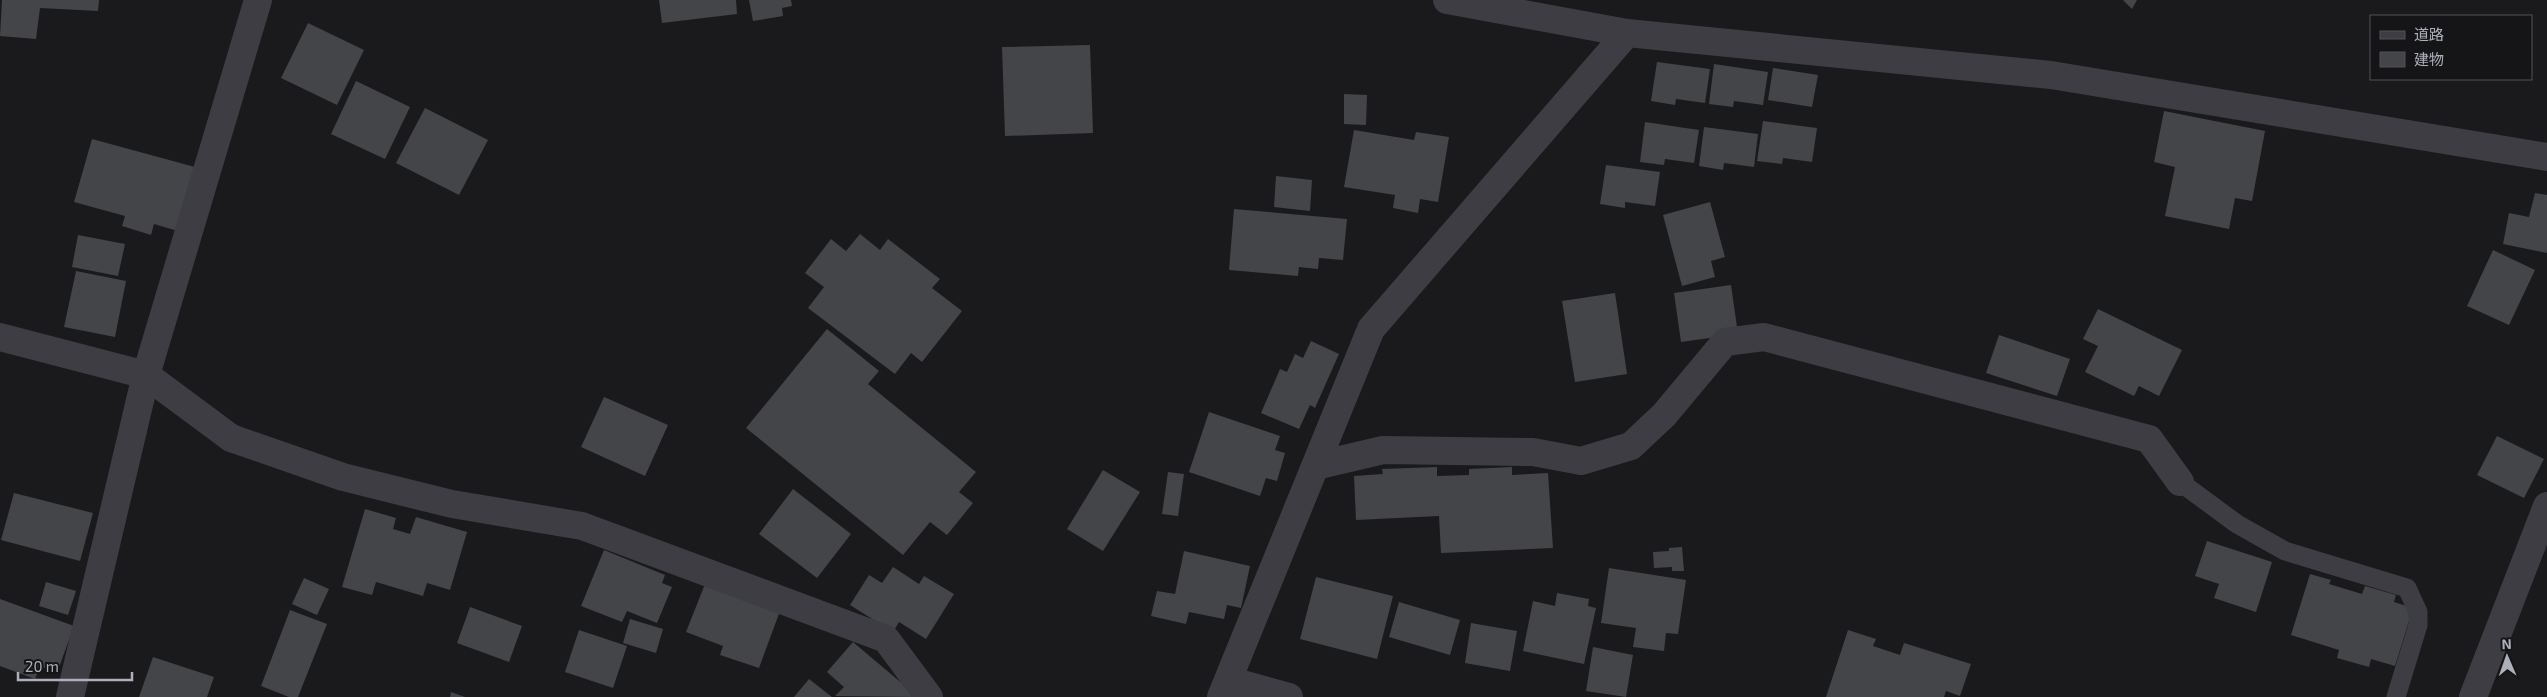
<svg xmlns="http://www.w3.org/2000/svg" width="2547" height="697" viewBox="0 0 2547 697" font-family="'Exo 2','Noto Sans JP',sans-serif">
<rect width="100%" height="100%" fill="#1a1a1c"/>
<!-- building -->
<path fill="#444549" d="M2,0H99L98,11L40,8L36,39L0,36Z
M659,0H736L737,14L662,23Z
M749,0H791L792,6L782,8L783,16L753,21Z
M2123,0H2137L2132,9Z
M308,23L364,50L337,105L281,78Z
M1090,45L1093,133L1005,136L1002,47Z
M1657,62L1710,69L1705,103L1676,99L1675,105L1651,101Z
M1714,64L1768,72L1763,105L1734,101L1733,107L1709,104Z
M1773,68L1818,75L1812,107L1768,100Z
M356,81L410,107L385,159L331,134Z
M1344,94L1367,95L1366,125L1344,124Z
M425,108L488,140L459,195L396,163Z
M2164,111L2265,131L2252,201L2235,198L2229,229L2165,216L2175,167L2154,162Z
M1763,121L1817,128L1812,162L1783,158L1782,164L1757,161Z
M1645,122L1699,130L1694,163L1665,159L1664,165L1640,162Z
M1704,127L1758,134L1754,167L1724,163L1723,170L1699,166Z
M1354,130L1414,140L1416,132L1449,137L1438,202L1420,199L1418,213L1393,208L1395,195L1344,187Z
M92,139L195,167L178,231L154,224L151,235L122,226L125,216L74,202Z
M1606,165L1660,172L1655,206L1625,202V208L1600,204Z
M1276,176L1312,180L1310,211L1274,207Z
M2535,193L2547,195V253L2503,244L2509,213L2529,217Z
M1710,202L1725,257L1711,261L1715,277L1682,286L1663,215Z
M1234,209L1347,219L1343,260L1319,258L1318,269L1299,267L1298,276L1229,270Z
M860,234L880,250L888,239L940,279L932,288L962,311L922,362L911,353L895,374L808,308L824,287L805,273L831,239L846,251Z
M78,235L125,244L118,276L72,267Z
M2493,250L2535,270L2509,325L2467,306Z
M76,271L126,281L115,337L64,327Z
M1731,285L1738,334L1681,342L1674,293Z
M1615,293L1627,374L1575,382L1562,301Z
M2098,309L2182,350L2159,396L2139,386L2134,396L2085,372L2098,346L2083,339Z
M827,329L879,371L868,384L976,472L959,492L973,503L947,535L930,522L903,555L746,428Z
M1999,335L2070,359L2057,396L1986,373Z
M1311,341L1339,354L1315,408L1310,405L1299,429L1261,413L1280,369L1287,372L1295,354L1303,358Z
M604,397L668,425L645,476L581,447Z
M1209,412L1280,436L1275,450L1285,453L1277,481L1266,478L1260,496L1189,472Z
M2497,436L2544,459L2524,498L2477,475Z
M1437,467V476L1469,475V469L1512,467V475L1548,473L1553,548L1441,553L1439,516L1356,520L1354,476L1383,474L1382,469Z
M1103,470L1140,492L1103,551L1067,529Z
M1168,472L1184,474L1178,516L1162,514Z
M793,489L851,534L817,578L759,534Z
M14,493L93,513L80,561L1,540Z
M365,509L396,518L393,529L410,534L416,517L467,532L450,590L427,583L423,596L376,582L372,595L342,587Z
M2207,541L2272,562L2256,612L2214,598L2219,584L2195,576Z
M1682,547L1684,571H1672V567L1654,568L1653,552L1669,551V548Z
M604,550L665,575L662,583L672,587L657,623L627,611L622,622L581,606Z
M1184,551L1250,566L1241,608L1227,605L1224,619L1189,612L1186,624L1151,616L1157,591L1175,594Z
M893,567L919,584L924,576L954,594L926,639L899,622L893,632L850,605L869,575L882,583Z
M1609,568L1686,580L1678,634L1666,633L1664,651L1633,647L1636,628L1601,623Z
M2310,574L2331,580L2329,584L2362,594L2365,586L2396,595L2394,602L2413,608L2395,666L2371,659L2369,667L2337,658L2339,650L2291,635Z
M1316,577L1393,596L1377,659L1300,639Z
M304,578L329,589L317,615L292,604Z
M46,582L76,591L68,615L39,606Z
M705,584L780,611L759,668L720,655L723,646L686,632Z
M1557,593L1589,599L1588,606L1596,608L1584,664L1523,651L1533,601L1555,606Z
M0,599L74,626L57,673L40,666L35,679L0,666Z
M1399,602L1460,620L1450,655L1389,637Z
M470,607L522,626L509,662L457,643Z
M290,610L327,624L298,697H289L261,686Z
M630,619L663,629L656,653L623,643Z
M1471,623L1517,631L1510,671L1465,663Z
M579,630L627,646L613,688L565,672Z
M1848,630L1876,639L1873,646L1900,655L1904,643L1971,664L1960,696L1946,691L1944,697H1826Z
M853,642L917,696L916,697L835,696L844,687L827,672Z
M1593,647L1633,655L1626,697L1586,691Z
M153,657L214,677L207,697H139Z
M809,679L832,697H794Z
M451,692L465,697H450Z"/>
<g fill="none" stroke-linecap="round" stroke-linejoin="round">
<!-- lane -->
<path stroke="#3d3d43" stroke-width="19" d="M2180,482L2237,524L2285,551L2407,588L2418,612V625L2396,697"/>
<!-- street -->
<path stroke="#3d3d43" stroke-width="28" d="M1447,0L1627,33L2051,75L2547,157
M0,337L146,375L231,438L343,477L452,504L582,526L886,639L929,697
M1315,466L1383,450L1533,452L1581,461L1631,446L1664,415L1725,342L1764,337L2149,439L2180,482
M1228,680L1289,697
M70,697L146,375L258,0
M1221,697L1371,329L1627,33
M2473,697L2547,506"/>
</g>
<!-- legend -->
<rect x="2370" y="15" width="162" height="65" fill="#151517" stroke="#525358"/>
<rect x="2380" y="31" width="25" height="8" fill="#3d3d43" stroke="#525358"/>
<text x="2414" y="40" font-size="15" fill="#adb0ba">道路</text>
<rect x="2380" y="52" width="25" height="15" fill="#444549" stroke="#525358"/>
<text x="2414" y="65" font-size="15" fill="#adb0ba">建物</text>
<!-- north arrow -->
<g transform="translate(2507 657) rotate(358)" stroke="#151517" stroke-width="4" paint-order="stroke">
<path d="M0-4L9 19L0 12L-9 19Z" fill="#adb0ba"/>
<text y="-8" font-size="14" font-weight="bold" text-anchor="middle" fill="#adb0ba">N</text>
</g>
<!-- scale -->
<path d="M18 672v8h114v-8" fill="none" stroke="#adb0ba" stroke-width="2.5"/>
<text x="25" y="672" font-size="15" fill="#adb0ba" stroke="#151517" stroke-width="4" paint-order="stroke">20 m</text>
</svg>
